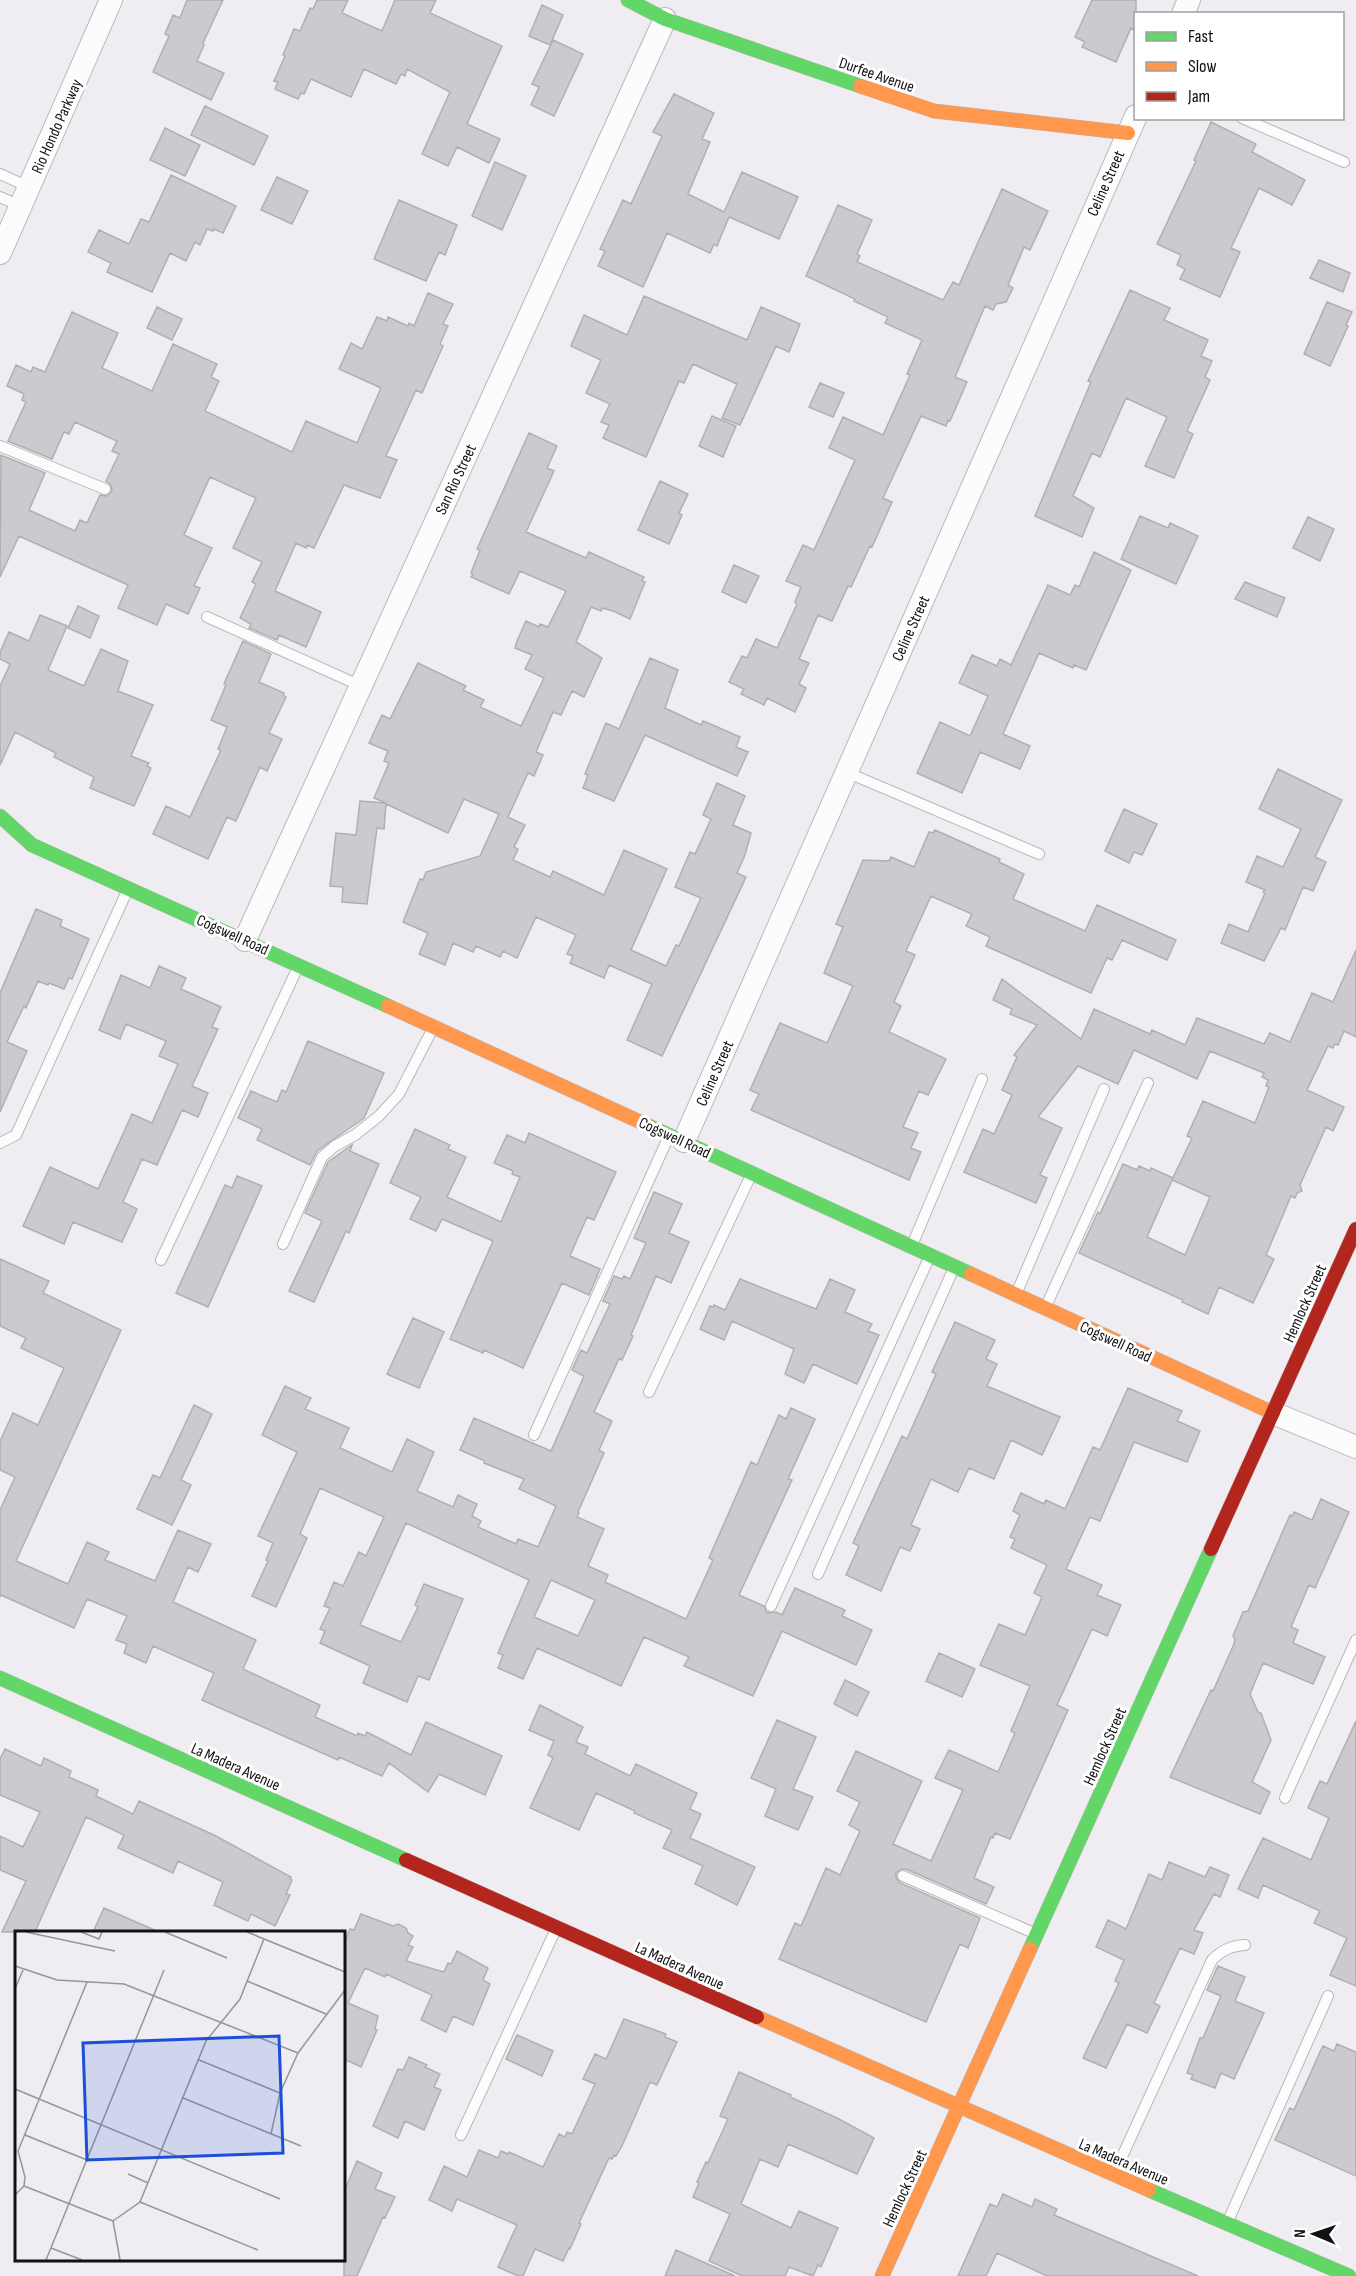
<svg xmlns="http://www.w3.org/2000/svg" width="1356" height="2276" viewBox="0 0 1356 2276" font-family="'Sofia Sans Condensed',sans-serif">
<rect width="100%" height="100%" fill="#efedf1"/>
<!-- building -->
<path fill="#cccace" stroke="#b1afb2" stroke-width="1.5" fill-rule="evenodd" d="M187,0H223L203,43L204,45L197,61L224,73L211,100L153,72L169,36L165,34L173,15L180,18Z
M317,0H348L342,13L382,31L395,0H436L430,13L502,46L467,124L500,139L489,163L457,147L448,166L422,154L450,92L407,69L405,76L401,74L396,84L364,69L351,97L311,79L304,94L301,93L298,99L275,89L278,82L274,81L285,56L283,55L294,29L300,31L310,8L313,9Z
M1092,0H1136V31L1131,28L1116,62L1082,47L1085,42L1075,37Z
M542,5L563,15L550,45L529,36Z
M553,40L583,54L554,116L531,105L539,87L532,84Z
M674,94L714,113L702,139L710,142L688,194L724,212L742,172L798,197L779,239L729,217L717,246L714,244L710,253L667,233L643,287L598,266L605,251L600,249L623,200L631,204L662,136L653,132Z
M205,106L268,136L254,165L191,135Z
M1211,122L1256,144L1252,152L1305,180L1292,205L1259,188L1231,248L1240,252L1220,297L1180,279L1185,269L1177,265L1181,255L1157,244L1196,161L1194,160Z
M165,128L200,145L185,176L150,160Z
M495,162L526,176L502,230L472,216Z
M171,175L236,206L223,233L214,229L213,231L207,229L200,245L195,242L186,261L170,253L152,292L107,272L111,263L88,252L99,230L129,244L141,219L149,222Z
M277,177L308,191L292,224L261,210Z
M1002,189L1048,211L1030,250L1024,247L1008,285L1013,288L1006,302L996,304L993,310L985,306L955,377L967,382L950,421L948,420L946,426L921,416L883,498L892,502L872,547L870,546L851,587L848,586L832,621L818,615L799,659L809,663L799,684L806,688L795,712L767,698L764,705L741,694L744,689L729,682L742,656L747,658L756,639L777,648L797,604L795,602L801,587L786,581L803,545L814,550L855,460L829,448L843,417L883,435L910,375L907,374L922,340L885,323L888,317L854,301L855,299L806,276L838,205L872,220L857,254L860,256L857,262L943,300L953,282L959,285Z
M399,200L457,225L445,255L439,252L426,281L374,259Z
M1319,260L1350,273L1343,292L1310,278Z
M1130,290L1170,308L1164,320L1208,340L1201,356L1212,361L1205,377L1210,380L1187,431L1193,434L1174,478L1145,466L1167,417L1126,398L1100,457L1092,453L1073,496L1094,508L1082,537L1035,516L1091,382L1088,381Z
M428,293L453,304L443,324L448,326L440,344L443,346L422,393L416,390L386,456L397,460L380,498L344,485L314,548L307,545L306,548L296,543L275,591L321,612L306,647L279,635L277,640L249,628L251,624L240,618L256,584L252,582L262,562L233,548L256,498L210,477L184,535L212,548L194,586L200,588L188,614L166,604L157,625L118,608L128,585L19,536L0,577L1,455L45,473L29,510L75,531L80,520L87,523L100,495L107,496L112,491L111,485L106,481L119,454L112,451L117,441L75,422L69,434L64,432L52,459L8,441L26,402L22,400L24,394L7,386L16,365L31,372L33,367L45,372L72,312L118,333L102,368L152,391L173,344L217,364L211,377L219,381L205,411L292,452L306,421L357,443L381,388L339,369L351,343L362,349L377,317L387,321L388,317L408,326L409,323L414,326Z
M644,296L747,340L761,307L800,324L789,352L776,346L740,425L722,418L737,384L693,364L684,383L679,381L646,457L603,438L609,425L601,422L610,404L586,393L601,360L571,346L584,315L627,335Z
M1327,302L1352,312L1346,325L1348,326L1330,366L1304,354Z
M157,307L182,319L172,340L147,328Z
M820,383L844,393L833,417L809,407Z
M712,416L736,426L723,457L699,446Z
M529,433L557,446L547,468L554,471L526,532L586,558L589,552L644,577L642,581L645,582L630,619L613,611L602,608L601,611L591,607L576,642L602,658L584,697L572,691L561,715L553,712L536,752L543,755L534,776L528,773L508,817L525,825L514,847L518,849L513,860L550,877L553,871L604,895L624,850L667,869L631,950L666,966L676,945L679,946L701,898L675,887L690,852L695,854L711,819L703,815L717,783L745,796L733,825L751,833L745,855L737,873L746,877L662,1056L627,1040L652,984L609,965L604,978L570,963L573,956L567,954L576,935L536,917L517,958L503,951L500,957L476,946L473,952L453,943L445,965L419,954L428,933L403,922L420,879L423,880L426,872L480,856L499,814L464,799L448,833L386,804L384,829L377,828L367,904L342,902L343,887L330,886L336,833L356,835L360,801L386,803L374,798L389,763L384,761L388,751L369,743L382,715L390,719L418,663L466,686L463,690L484,700L480,707L521,726L544,678L525,669L532,655L515,648L517,641L526,621L539,627L540,624L548,627L566,591L520,571L509,594L471,577L473,574L471,573L480,550L477,549Z
M660,481L688,494L679,513L682,515L669,544L638,530Z
M1140,516L1168,528L1170,523L1198,536L1176,584L1121,559Z
M1308,517L1334,529L1320,561L1293,548Z
M1094,552L1131,570L1086,670L1074,665L1073,668L1039,653L1003,734L1030,746L1020,769L980,752L962,793L917,773L940,722L970,736L988,696L959,683L972,655L997,666L1000,659L1011,665L1048,585L1070,595L1075,585L1079,587Z
M734,565L759,576L746,603L722,592Z
M1245,582L1285,598L1277,617L1235,599Z
M78,606L99,616L90,638L68,628Z
M40,615L67,626L48,670L84,686L101,649L128,661L118,691L153,705L131,756L149,763L147,766L151,768L134,806L90,788L94,777L54,757L56,753L15,732L0,765V686L10,664L0,659V652L9,632L29,641Z
M243,641L271,654L259,682L284,693L283,695L286,697L269,733L282,739L267,771L260,767L236,821L227,817L208,859L153,834L166,806L190,817L221,750L218,749L227,727L211,720L226,685L224,684Z
M650,658L678,670L665,708L701,725L703,721L708,723L740,737L736,747L748,752L737,776L645,735L614,801L583,788L588,775L585,774L606,723L619,729Z
M1278,769L1342,800L1315,857L1326,862L1313,891L1303,887L1285,930L1281,928L1264,961L1221,943L1229,924L1248,932L1265,893L1263,892L1265,890L1246,882L1257,856L1283,867L1301,829L1259,809Z
M1124,809L1157,824L1142,855L1134,852L1129,863L1105,851Z
M935,830L1000,859L999,862L1024,874L1013,899L1085,931L1097,905L1176,940L1167,960L1122,940L1112,960L1107,958L1091,993L986,946L990,937L966,926L972,914L931,896L906,951L915,955L894,1002L901,1006L889,1032L946,1059L928,1095L919,1091L903,1127L918,1133L911,1148L921,1152L909,1180L751,1110L759,1094L750,1090L780,1023L827,1043L853,986L824,973L843,927L836,924L863,860L889,861L891,857L914,867L929,832L933,833Z
M36,909L62,920L60,926L89,939L72,979L69,978L64,989L49,983L48,985L38,981L26,1008L24,1006L7,1042L27,1051L0,1112V993Z
M1356,950V1037L1344,1031L1338,1045L1335,1044L1333,1048L1328,1046L1307,1090L1344,1107L1333,1131L1326,1127L1300,1185L1302,1191L1297,1193L1295,1198L1291,1196L1266,1255L1274,1259L1253,1303L1219,1287L1208,1314L1182,1302L1183,1300L1079,1253L1098,1212L1100,1214L1123,1164L1137,1170L1139,1166L1150,1171L1151,1168L1173,1178L1147,1237L1185,1255L1210,1197L1172,1180L1192,1138L1187,1136L1203,1101L1255,1123L1269,1087L1266,1086L1268,1080L1262,1077L1264,1073L1210,1051L1197,1079L1134,1050L1118,1084L1078,1066L1038,1117L1062,1128L1040,1175L1047,1178L1036,1203L964,1172L983,1129L994,1134L1012,1095L1002,1090L1017,1057L1014,1055L1037,1025L1010,1014L1012,1009L993,1000L1002,979L1081,1039L1094,1009L1150,1034L1152,1030L1185,1045L1197,1018L1264,1044L1270,1033L1290,1042L1312,993L1333,1002Z
M159,966L186,978L181,989L221,1007L212,1027L218,1029L192,1086L208,1093L198,1117L182,1110L157,1165L142,1159L123,1202L137,1209L122,1242L73,1222L64,1244L23,1226L50,1167L98,1189L132,1114L152,1123L178,1064L159,1056L166,1041L126,1024L120,1039L99,1030L121,975L150,988Z
M308,1041L384,1073L364,1118L317,1151L310,1165L257,1140L262,1129L238,1118L251,1091L277,1102L282,1090L286,1092Z
M415,1129L450,1145L448,1149L466,1157L447,1197L501,1222L520,1177L512,1174L513,1171L494,1163L507,1135L525,1143L529,1133L616,1172L594,1220L587,1217L570,1256L600,1269L589,1295L562,1283L523,1368L484,1350L483,1353L450,1339L493,1241L442,1219L436,1231L410,1219L421,1197L390,1183Z
M352,1145L350,1151L379,1164L349,1233L346,1231L314,1302L289,1291L322,1221L305,1213L328,1162Z
M237,1176L262,1186L208,1307L176,1293L225,1185L232,1188Z
M654,1192L682,1204L669,1233L689,1242L671,1283L656,1276L631,1335L633,1336L622,1360L619,1359L594,1412L612,1421L599,1450L604,1453L578,1512L579,1513L577,1517L604,1529L588,1566L608,1575L605,1582L686,1619L713,1560L709,1558L751,1462L757,1465L779,1415L786,1419L791,1408L815,1419L788,1479L792,1480L739,1595L764,1606L767,1613L776,1612L782,1615L795,1588L845,1610L842,1616L872,1630L856,1665L782,1631L753,1696L684,1666L689,1657L644,1637L621,1686L537,1648L523,1679L498,1668L503,1655L498,1653L529,1580L406,1523L360,1625L401,1642L418,1607L415,1605L424,1584L463,1599L429,1680L418,1676L407,1702L363,1683L370,1666L320,1643L325,1631L320,1629L330,1608L324,1606L334,1582L343,1586L359,1552L366,1556L384,1517L320,1488L300,1534L307,1538L276,1607L252,1596L268,1561L266,1560L273,1543L258,1536L297,1452L262,1435L285,1386L311,1398L305,1409L349,1428L340,1448L392,1472L407,1439L434,1452L417,1491L453,1507L458,1495L477,1504L472,1516L481,1521L478,1527L516,1544L518,1539L538,1547L556,1506L519,1489L524,1479L484,1463L485,1461L460,1450L474,1418L551,1451L584,1376L572,1370L581,1350L587,1353L610,1304L603,1301L614,1276L622,1279L624,1276L630,1279L646,1243L634,1238ZM551,1580L595,1600L578,1636L534,1617Z
M0,1259L49,1281L43,1293L121,1330L16,1561L68,1584L87,1542L109,1552L105,1560L155,1581L178,1530L211,1544L198,1572L188,1567L173,1602L256,1640L243,1669L320,1705L315,1717L357,1736L358,1733L365,1736L367,1732L411,1755L426,1722L502,1756L485,1795L439,1774L428,1792L389,1763L382,1776L339,1757L338,1760L202,1700L214,1673L153,1646L146,1663L124,1653L127,1644L116,1640L127,1616L87,1599L74,1628L1,1595L0,1597V1510L15,1477L0,1470V1441L13,1413L38,1425L64,1368L21,1348L26,1338L0,1326Z
M740,1279L816,1309L830,1279L855,1290L845,1312L872,1324L868,1331L879,1335L857,1384L813,1364L804,1383L785,1374L794,1349L732,1321L724,1340L700,1329L710,1306L713,1307L714,1305L725,1310Z
M413,1318L444,1332L419,1388L387,1374Z
M955,1322L995,1340L986,1359L997,1364L987,1386L1060,1417L1042,1455L1011,1440L994,1479L969,1468L958,1492L931,1479L911,1525L920,1529L910,1551L900,1547L881,1591L846,1575L859,1546L853,1543L902,1436L907,1439L928,1392L936,1374L932,1372Z
M1128,1388L1182,1411L1177,1421L1200,1431L1187,1462L1134,1442L1100,1521L1090,1517L1066,1569L1102,1585L1097,1595L1121,1605L1107,1636L1092,1629L1057,1705L1068,1710L1010,1839L995,1833L993,1838L991,1837L974,1878L994,1887L986,1904L906,1869H902L896,1873V1877L900,1883L980,1918L968,1948L960,1944L926,2022L779,1959L795,1923L801,1926L826,1868L840,1875L860,1831L849,1825L860,1802L837,1791L856,1751L922,1781L893,1844L931,1861L963,1790L935,1778L949,1750L998,1772L1015,1733L1011,1731L1030,1686L980,1665L999,1624L1025,1635L1042,1597L1034,1593L1047,1565L1011,1548L1015,1539L1010,1537L1020,1515L1013,1511L1021,1493L1044,1504L1046,1500L1065,1509L1093,1447L1100,1450Z
M194,1405L212,1414L181,1480L191,1485L172,1525L137,1509L153,1475L160,1478Z
M1321,1499L1349,1512L1315,1588L1309,1585L1291,1627L1298,1630L1293,1643L1325,1657L1313,1684L1263,1663L1250,1694L1258,1712L1261,1713L1271,1740L1252,1782L1270,1792L1260,1814L1170,1777L1211,1690L1213,1691L1234,1644L1235,1639L1233,1636L1243,1612L1248,1611L1290,1515L1292,1516L1294,1512L1312,1520Z
M939,1653L975,1669L962,1697L926,1681Z
M845,1680L869,1692L857,1716L834,1704Z
M540,1705L583,1727L576,1742L588,1747L585,1754L630,1776L636,1764L697,1793L690,1809L701,1814L690,1838L755,1867L737,1905L695,1884L703,1866L663,1848L672,1830L634,1813L635,1811L596,1793L579,1830L530,1808L553,1758L548,1755L554,1741L529,1730Z
M777,1720L816,1737L793,1789L813,1797L798,1830L765,1816L776,1789L751,1778Z
M1356,1721V1986L1330,1975L1347,1938L1314,1923L1320,1911L1263,1885L1258,1898L1238,1889L1263,1838L1311,1860L1329,1818L1308,1808L1320,1781L1327,1784Z
M5,1749L41,1766L44,1758L71,1771L69,1777L98,1790L96,1796L133,1814L139,1801L214,1835L291,1877L290,1879L292,1880L286,1894L290,1895L275,1926L251,1914L248,1921L214,1905L223,1882L178,1861L173,1873L118,1848L124,1835L86,1817L35,1932H2L26,1881L0,1870V1836L23,1847L40,1812L0,1795V1759Z
M1169,1862L1205,1877L1210,1867L1229,1875L1220,1897L1214,1894L1194,1930L1203,1933L1194,1954L1180,1948L1154,2003L1160,2006L1147,2033L1127,2024L1106,2068L1083,2058L1119,1983L1115,1981L1124,1960L1096,1947L1108,1920L1126,1929L1149,1874L1162,1880Z
M104,1908L159,1932H93Z
M361,1914L393,1926L398,1924L406,1928L408,1933L413,1936L408,1945L413,1947L406,1961L444,1972L448,1963L451,1964L457,1951L488,1968L483,1980L490,1984L473,2025L453,2016L446,2032L421,2020L432,1995L386,1974L385,1977L365,1968L348,2003L378,2016L375,2029L377,2030L361,2067L344,2059V1944L350,1929L354,1930Z
M1218,1966L1245,1977L1235,2001L1264,2013L1234,2079L1221,2073L1215,2088L1191,2079L1193,2075L1187,2073L1200,2038H1203L1221,1996L1207,1990Z
M624,2019L666,2034L665,2037L677,2042L657,2085L650,2082L622,2146L616,2156L614,2155L612,2159L609,2158L579,2223L581,2224L570,2249L569,2248L563,2261L535,2249L523,2276H518L498,2267L517,2225L457,2199L452,2211L429,2200L444,2166L467,2177L479,2150L498,2158L501,2151L508,2154L509,2152L543,2167L559,2134L565,2137L567,2132L572,2134L595,2084L583,2079L595,2054L606,2059Z
M517,2035L553,2051L542,2076L506,2059Z
M1337,2044L1356,2052V2176L1275,2140L1290,2108L1294,2110L1320,2052L1323,2046L1334,2051Z
M409,2057L427,2065L425,2067L440,2074L434,2087L441,2090L424,2130L405,2121L398,2138L373,2126L398,2069L403,2070Z
M739,2072L791,2095L790,2097L837,2118L874,2138L857,2174L788,2144L778,2167L760,2159L741,2204L791,2228L799,2211L838,2228L821,2267L818,2265L813,2276L789,2267L785,2276H742L709,2261L730,2214L693,2197L699,2183L697,2182L706,2162L708,2163L728,2119L720,2116Z
M357,2161L382,2173L375,2189L395,2197L385,2218L383,2217L357,2276H344V2192Z
M1003,2194L1032,2207L1035,2199L1057,2209L1054,2215L1198,2276H1047L997,2253L986,2276H958L990,2204L997,2207Z
M676,2250L735,2276H665Z"/>
<g fill="none" stroke-linecap="round" stroke-linejoin="round">
<defs>
<path id="lane" d="M1242,118L1344,162
M0,174L29,187
M0,197L21,206
M0,446L105,489
M207,617L361,686
M846,772L1039,854
M0,1143L16,1135L128,889
M913,1243L982,1079
M283,1244L322,1157L335,1146L355,1135L379,1116L399,1094L432,1030
M161,1260L298,967
M1017,1292L1104,1089
M1046,1306L1148,1083
M649,1392L751,1175
M534,1435L668,1138
M818,1574L953,1270
M771,1606L929,1258
M1285,1798L1356,1640
M903,1876L1034,1933
M461,2135L555,1931
M1115,2172L1212,1960C1222,1950 1231,1946 1245,1945
M1228,2221L1328,1996"/>
<path id="street" d="M1183,14L1189,0
M0,253L111,0
M245,940L665,19
M684,1141L1136,116
M1273,1413L1356,1447"/>
<path id="fast" d="M628,0L665,19L860,86
M0,816L32,845L388,1006
M647,1125L971,1274
M0,1678L406,1860
M1030,1949L1211,1549
M1149,2190L1349,2276"/>
<path id="slow" d="M860,86L934,111L1128,133
M388,1006L647,1125
M971,1274L1273,1413
M757,2017L1149,2190
M882,2276L1030,1949"/>
<path id="jam" d="M1211,1549L1356,1229
M406,1860L757,2017"/>
</defs>
<!-- lane casing -->
<use href="#lane" stroke="#b9b7bb" stroke-width="12"/>
<!-- street casing -->
<use href="#street" stroke="#b9b7bb" stroke-width="24"/>
<!-- fast casing -->
<use href="#fast" stroke="#b9b7bb" stroke-width="15"/>
<!-- slow casing -->
<use href="#slow" stroke="#b9b7bb" stroke-width="15"/>
<!-- jam casing -->
<use href="#jam" stroke="#b9b7bb" stroke-width="15"/>
<!-- lane -->
<use href="#lane" stroke="#fdfcfd" stroke-width="10"/>
<!-- street -->
<use href="#street" stroke="#fdfcfd" stroke-width="22"/>
<!-- fast -->
<use href="#fast" stroke="#63d668" stroke-width="14"/>
<!-- slow -->
<use href="#slow" stroke="#ff974d" stroke-width="14"/>
<!-- jam -->
<use href="#jam" stroke="#b3261e" stroke-width="14"/>
</g>
<g text-anchor="middle" stroke-width="6" stroke-linejoin="round" paint-order="stroke">
<!-- street labels -->
<g font-size="16" fill="#111012" stroke="#fff">
<text transform="translate(877 74) rotate(19)" y="6">Durfee Avenue</text>
<text transform="translate(56 126) rotate(-66)" y="6">Rio Hondo Parkway</text>
<text transform="translate(1105 183) rotate(-66)" y="6">Celine Street</text>
<text transform="translate(455 479) rotate(-65)" y="6">San Rio Street</text>
<text transform="translate(910 628) rotate(-66)" y="6">Celine Street</text>
<text transform="translate(233 934) rotate(24)" y="6">Cogswell Road</text>
<text transform="translate(714 1073) rotate(-66)" y="6">Celine Street</text>
<text transform="translate(675 1137) rotate(25)" y="6">Cogswell Road</text>
<text transform="translate(1304 1303) rotate(-66)" y="6">Hemlock Street</text>
<text transform="translate(1116 1341) rotate(25)" y="6">Cogswell Road</text>
<text transform="translate(1104 1746) rotate(-66)" y="6">Hemlock Street</text>
<text transform="translate(236 1766) rotate(24)" y="6">La Madera Avenue</text>
<text transform="translate(680 1965) rotate(24)" y="6">La Madera Avenue</text>
<text transform="translate(1124 2161) rotate(23)" y="6">La Madera Avenue</text>
<text transform="translate(904 2188) rotate(-65)" y="6">Hemlock Street</text>
</g>
</g>
<!-- overview -->
<g transform="translate(15 1931)">
<rect width="330" height="330" fill="#efedf1"/>
<path fill="none" stroke="#969598" stroke-width="1.5" d="M11,1L100,20M66,1L84,8L87,1M150,1L212,27M232,1L330,41M0,35L42,49L109,53L283,122M232,50L311,83M0,58L8,39M184,129L265,162M0,158L265,268M168,167L286,215M256,203L265,162L283,122L330,59M10,204L72,229M113,243L133,252M9,255L98,290M0,264L9,255L10,246L3,220L72,51M125,271L243,319M36,317L67,329M31,329L149,39M105,329L98,290L125,271L191,110L225,68L249,8"/>
<path fill="#1d4ed8" fill-opacity="0.15" stroke="#1d4ed8" stroke-width="3" d="M264,105L268,222L72,229L68,112Z"/>
<rect width="330" height="330" fill="none" stroke="#111012" stroke-width="3"/>
</g>
<!-- legend -->
<rect x="1134" y="12" width="210" height="108" fill="#ffffff" stroke="#a09fa0" stroke-width="1.5"/>
<rect x="1146" y="32" width="30" height="9" fill="#63d668" stroke="#a09fa0" stroke-width="1.5"/>
<text x="1188" y="42" font-size="18" fill="#111012">Fast</text>
<rect x="1146" y="62" width="30" height="9" fill="#ff974d" stroke="#a09fa0" stroke-width="1.5"/>
<text x="1188" y="72" font-size="18" fill="#111012">Slow</text>
<rect x="1146" y="92" width="30" height="9" fill="#b3261e" stroke="#a09fa0" stroke-width="1.5"/>
<text x="1188" y="102" font-size="18" fill="#111012">Jam</text>
<!-- north arrow -->
<g transform="translate(1314 2234) rotate(272)" stroke="#ffffff" stroke-width="4.5" paint-order="stroke">
<path d="M0-4.5L10 22L0 15L-10 22Z" fill="#111012"/>
<text y="-9" font-size="16" font-weight="bold" text-anchor="middle" fill="#111012">N</text>
</g>
</svg>
